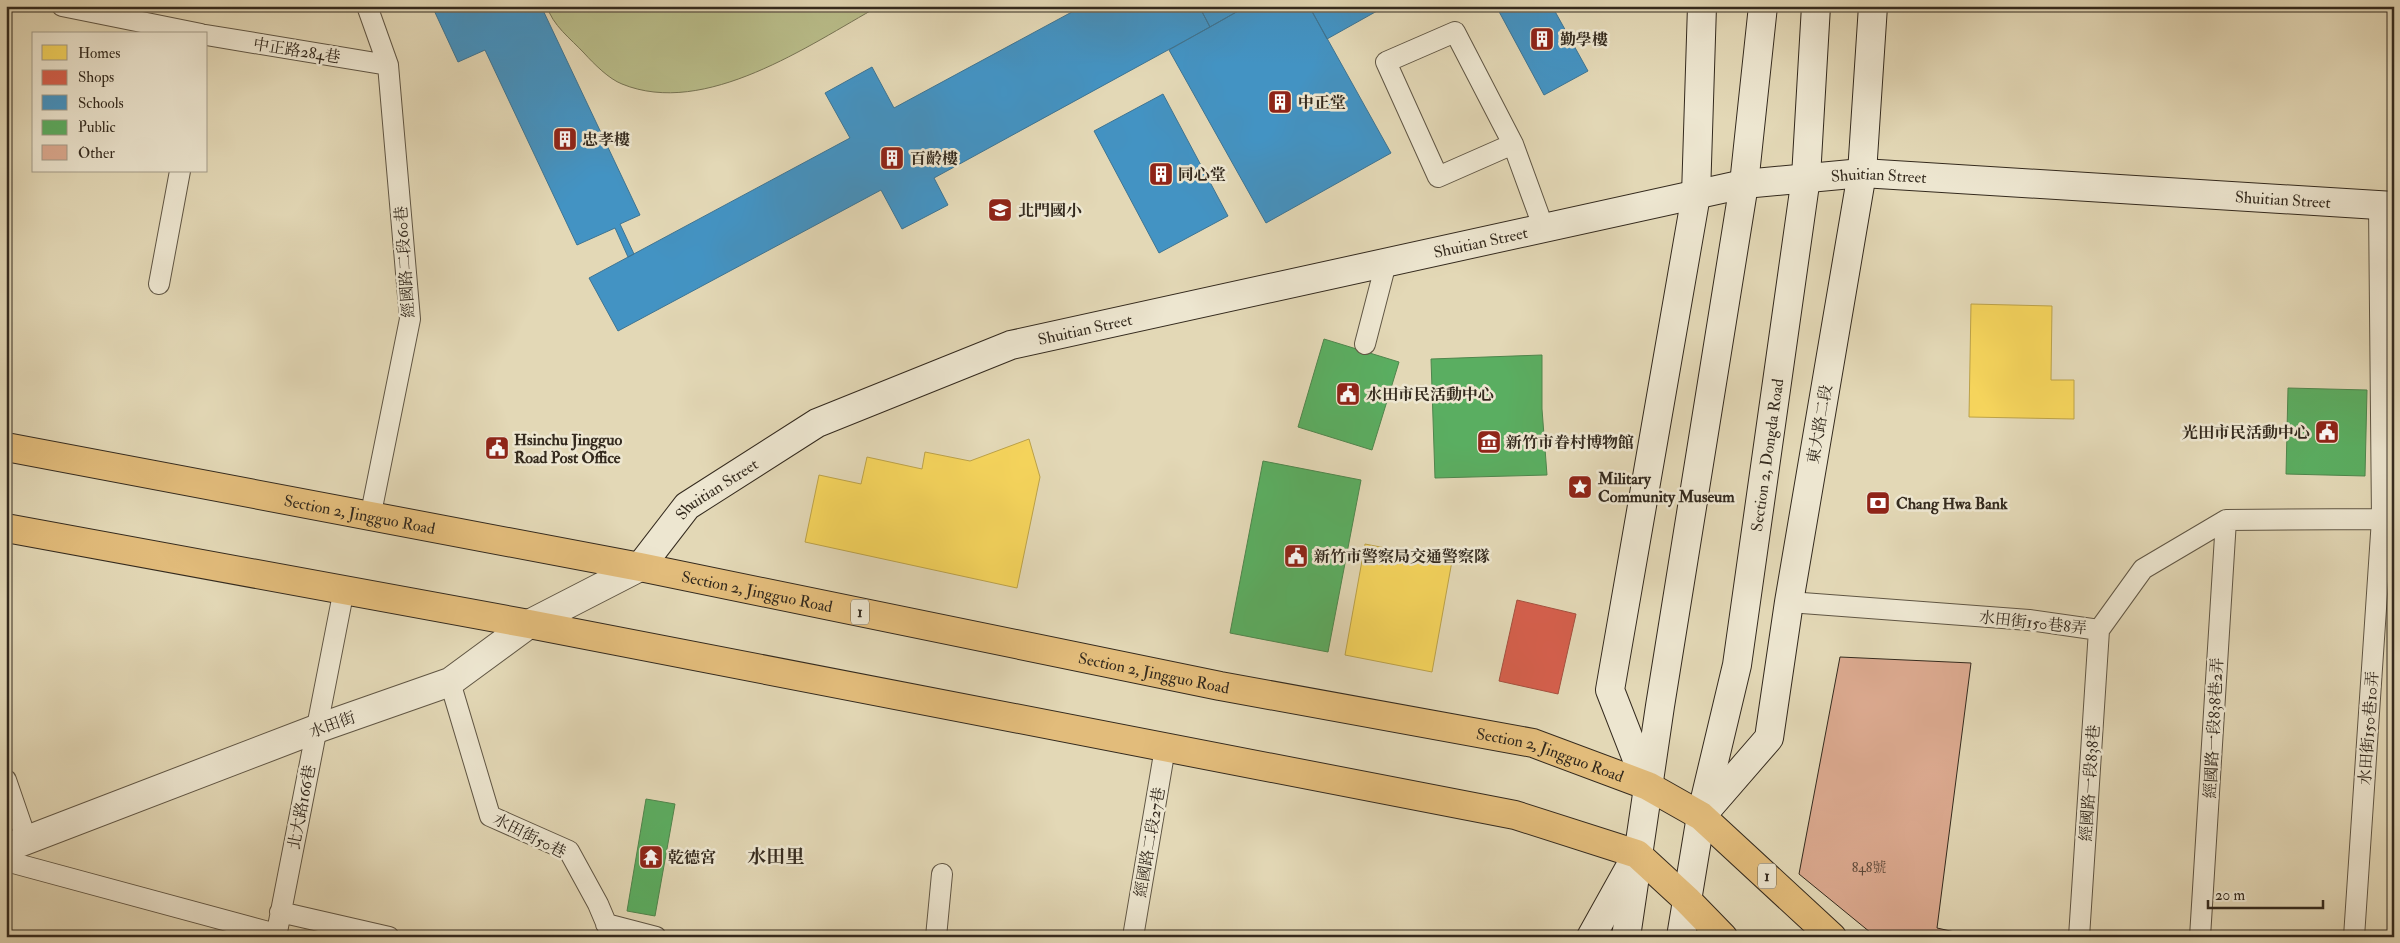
<svg xmlns="http://www.w3.org/2000/svg" width="2400" height="943" viewBox="0 0 2400 943" font-family="'IM FELL Double Pica','Noto Serif TC',serif">
<rect width="100%" height="100%" fill="#e3d8b6"/>
<filter id="stains"><feTurbulence type="fractalNoise" baseFrequency=".004" numOctaves="4"/><feColorMatrix values="0 0 0 0 .2 0 0 0 0 .09 0 0 0 0 .02 0 0 0 .5 -.17"/></filter>
<radialGradient id="worn" r=".72"><stop offset=".6" stop-color="#630" stop-opacity="0"/><stop offset="1" stop-color="#630" stop-opacity=".3"/></radialGradient>
<!-- green -->
<path fill="#b9bd8a" stroke="#767454" d="M547,6H879C809,45 705,118 622,84C609,79 594,64 584,53C571,39 552,25 547,6Z"/>
<!-- homes -->
<path fill="#f6d55c" stroke="#bca249" d="M1971,304L2052,306L2051,380H2074V419L1969,417Z
M1029,439L1040,477L1017,588L805,542L819,475L861,484L867,457L922,469L925,452L970,461Z
M1365,544L1452,561L1432,672L1345,655Z"/>
<!-- shops -->
<path fill="#d6604d" stroke="#a5503f" d="M1517,600L1576,614L1558,694L1499,681Z"/>
<!-- schools -->
<path fill="#4393c3" stroke="#3e7492" d="M432,6H541L640,215L620,224L634,254L628,257L615,228L577,245L485,50L458,62Z
M1083,6H1199L1210,27L934,178L948,205L902,229L881,190L618,331L589,278L850,138L825,93L872,67L894,108Z
M1199,6H1247L1210,27Z
M1247,6H1309L1391,153L1266,223L1169,50Z
M1309,6H1386L1327,39Z
M1496,6H1552L1588,71L1544,95Z
M1163,94L1228,216L1159,253L1094,131Z"/>
<!-- public -->
<path fill="#5aae61" stroke="#4f864d" d="M1324,339L1399,362L1372,450L1298,427Z
M1542,355V409L1547,475L1435,478L1431,359Z
M2288,388L2367,390L2365,476L2286,474Z
M1263,461L1361,480L1328,652L1230,633Z
M646,799L675,804L655,916L627,911Z"/>
<!-- building -->
<path fill="#dcaa90" stroke="#342a1e" d="M1840,657L1971,663L1937,928L1977,937H1876L1799,874Z"/>
<g fill="none" stroke-linecap="round" stroke-linejoin="round">
<defs>
<path id="lane" d="M62,6L201,34
M367,6L388,65L410,319L370,518
M206,35L388,65
M1513,144L1438,177L1386,62L1455,32L1513,144L1544,229
M159,284L180,171
M1365,344L1386,263
M1789,602L2029,620L2099,630L2143,569L2226,520L2382,519
M450,682L490,816L569,851L598,904L612,937
M6,780L27,841
M6,861L276,934
M280,912L389,937
M606,924L656,937
M276,937L344,589
M936,937L942,874
M1133,937L1165,748
M2079,937L2099,630
M2200,937L2226,520
M2354,937L2382,519L2379,205"/>
<path id="street" d="M6,848L316,729L450,682L529,624L640,567"/>
<g id="secondary">
<path id="s1" d="M640,567L687,506L817,423L1011,345L1744,184L1862,173L2394,206"/>
<path d="M1647,785L1610,690L1696,195L1702,6"/>
<path d="M1704,813L1769,738L1789,602L1862,173L1873,6"/>
<path d="M1591,937L1630,867"/>
<path d="M1626,937L1660,706L1744,184L1763,6"/>
<path id="s2" d="M1681,937L1701,816L1737,665L1806,177L1816,6"/>
</g>
<g id="primary">
<path id="s3" d="M6,447L640,567L1220,686L1533,743L1648,786L1701,816L1832,937"/>
<path d="M6,528L529,624L1515,815L1637,854L1687,900L1723,937"/>
</g>
</defs>
<!-- lane casing -->
<use href="#lane" stroke="#605644" stroke-width="22"/>
<!-- street casing -->
<use href="#street" stroke="#605644" stroke-width="30"/>
<!-- secondary casing -->
<use href="#secondary" stroke="#342a1e" stroke-width="30"/>
<!-- primary casing -->
<use href="#primary" stroke="#342a1e" stroke-width="30"/>
<!-- lane -->
<use href="#lane" stroke="#ede6d0" stroke-width="20"/>
<!-- street -->
<use href="#street" stroke="#ede6d0" stroke-width="28"/>
<!-- secondary -->
<use href="#secondary" stroke="#ede6d0" stroke-width="28"/>
<!-- primary -->
<use href="#primary" stroke="#e2bc7b" stroke-width="28"/>
</g>
<!-- icons -->
<defs>
<symbol id="building-square" viewBox="-11 -11 22 22"><rect x="-9" y="-9" width="18" height="18" rx="4" fill="#8f2418" stroke="#ede6d0"/><path d="M-4-6H4V6H1V3H-1V6H-4ZM-2.5-4.3h1.7v1.8h-1.7ZM.8-4.3h1.7v1.8H.8ZM-2.5-1h1.7V.8h-1.7ZM.8-1h1.7V.8H.8Z" fill="#fff"/></symbol>
<symbol id="school-square" viewBox="-11 -11 22 22"><rect x="-9" y="-9" width="18" height="18" rx="4" fill="#8f2418" stroke="#ede6d0"/><path d="M0-5L7-2L0 1L-7-2ZM-4 1L0 2.5L4 1V4Q0 6-4 4Z" fill="#fff"/></symbol>
<symbol id="civic-square" viewBox="-11 -11 22 22"><rect x="-9" y="-9" width="18" height="18" rx="4" fill="#8f2418" stroke="#ede6d0"/><path d="M-.6-6.5H3V-4.5H.6V-3L4-1V1h2V6H-6V1h2V-1L-.6-3ZM-1.2 2.5V6h2.4V2.5Z" fill="#fff"/></symbol>
<symbol id="museum-square" viewBox="-11 -11 22 22"><rect x="-9" y="-9" width="18" height="18" rx="4" fill="#8f2418" stroke="#ede6d0"/><path d="M0-6L6-3V-2H-6V-3ZM-5-1h2V3h-2ZM-1-1h2V3h-2ZM3-1h2V3H3ZM-6 4H6V6H-6Z" fill="#fff"/></symbol>
<symbol id="sight-square" viewBox="-11 -11 22 22"><rect x="-9" y="-9" width="18" height="18" rx="4" fill="#8f2418" stroke="#ede6d0"/><path d="M0-6L1.8-2.2L6-1.7L2.9 1.2L3.7 5.4L0 3.3L-3.7 5.4L-2.9 1.2L-6-1.7L-1.8-2.2Z" fill="#fff"/></symbol>
<symbol id="bank-square" viewBox="-11 -11 22 22"><rect x="-9" y="-9" width="18" height="18" rx="4" fill="#8f2418" stroke="#ede6d0"/><path d="M-6-4H6V4H-6ZM0-2.3a2.3 2.3 0 1 0 0 4.6a2.3 2.3 0 1 0 0-4.6Z" fill="#fff"/></symbol>
<symbol id="temple-square" viewBox="-11 -11 22 22"><rect x="-9" y="-9" width="18" height="18" rx="4" fill="#8f2418" stroke="#ede6d0"/><path d="M0-6L5-2H3V0L6.5 2.5H4V6H1.5V3h-3V6H-4V2.5H-6.5L-3 0V-2H-5Z" fill="#fff"/></symbol>
</defs>
<g fill-rule="evenodd">
<use href="#building-square" x="1528" y="25" width="28" height="28"/>
<use href="#building-square" x="1266" y="88" width="28" height="28"/>
<use href="#building-square" x="551" y="125" width="28" height="28"/>
<use href="#building-square" x="878" y="144" width="28" height="28"/>
<use href="#building-square" x="1147" y="160" width="28" height="28"/>
<use href="#school-square" x="986" y="196" width="28" height="28"/>
<use href="#civic-square" x="1334" y="380" width="28" height="28"/>
<use href="#civic-square" x="2313" y="418" width="28" height="28"/>
<use href="#museum-square" x="1475" y="428" width="28" height="28"/>
<use href="#civic-square" x="483" y="434" width="28" height="28"/>
<use href="#sight-square" x="1566" y="473" width="28" height="28"/>
<use href="#bank-square" x="1864" y="489" width="28" height="28"/>
<use href="#civic-square" x="1282" y="542" width="28" height="28"/>
<use href="#temple-square" x="637" y="843" width="28" height="28"/>
</g>
<g text-anchor="middle" stroke-width="5" stroke-linejoin="round" paint-order="stroke">
<!-- number labels -->
<g font-size="14" fill="#5e4a3a">
<text x="1869" y="872">848號</text>
</g>
<!-- shield labels -->
<g fill="#ede6d0" stroke="#6c6253" stroke-width="1">
<rect x="851" y="599.5" width="18" height="25" rx="4"/>
<rect x="1758" y="863.5" width="18" height="25" rx="4"/>
</g>
<g font-size="15" font-weight="bold" fill="#342a1e">
<text x="860" y="617">1</text>
<text x="1767" y="881">1</text>
</g>
<!-- poi labels -->
<g font-size="16" font-weight="bold" fill="#342a1e" stroke="#ede6d0" text-anchor="start">
<text x="1560" y="45">勤學樓</text>
<text x="1298" y="108">中正堂</text>
<text x="582" y="145">忠孝樓</text>
<text x="910" y="164">百齡樓</text>
<text x="1178" y="180">同心堂</text>
<text x="1018" y="216">北門國小</text>
<text x="1366" y="400">水田市民活動中心</text>
<text x="2310" y="438" text-anchor="end">光田市民活動中心</text>
<text x="514" y="445">Hsinchu Jingguo<tspan x="514" dy="18">Road Post Office</tspan></text>
<text x="1506" y="448">新竹市眷村博物館</text>
<text x="1598" y="484">Military<tspan x="1598" dy="18">Community Museum</tspan></text>
<text x="1896" y="509">Chang Hwa Bank</text>
<text x="1314" y="562">新竹市警察局交通警察隊</text>
<text x="668" y="863">乾德宮</text>
</g>
<!-- street labels -->
<g font-size="16" fill="#342a1e" stroke="#ede6d0">
<text transform="translate(297 50) rotate(9)" y="6">中正路284巷</text>
<text dy="6" stroke="none"><textPath href="#s1" startOffset="1326">Shuitian Street</textPath></text>
<text dy="6" stroke="none"><textPath href="#s1" startOffset="1731">Shuitian Street</textPath></text>
<text dy="6" stroke="none"><textPath href="#s1" startOffset="921">Shuitian Street</textPath></text>
<text transform="translate(404 262) rotate(-94)" y="6">經國路二段60巷</text>
<text dy="6" stroke="none"><textPath href="#s1" startOffset="516">Shuitian Street</textPath></text>
<text transform="translate(1819 424) rotate(-80)" y="6">東大路二段</text>
<text dy="6" stroke="none"><textPath href="#s2" startOffset="490">Section 2, Dongda Road</textPath></text>
<text dy="6" stroke="none"><textPath href="#s1" startOffset="111">Shuitian Street</textPath></text>
<text dy="6" stroke="none"><textPath href="#s3" startOffset="360">Section 2, Jingguo Road</textPath></text>
<text dy="6" stroke="none"><textPath href="#s3" startOffset="765">Section 2, Jingguo Road</textPath></text>
<text transform="translate(2033 622) rotate(6)" y="6">水田街150巷8弄</text>
<text dy="6" stroke="none"><textPath href="#s3" startOffset="1170">Section 2, Jingguo Road</textPath></text>
<text transform="translate(332 724) rotate(-20)" y="6">水田街</text>
<text transform="translate(2213 728) rotate(-87)" y="6">經國路一段838巷2弄</text>
<text transform="translate(2368 728) rotate(-86)" y="6">水田街150巷10弄</text>
<text dy="6" stroke="none"><textPath href="#s3" startOffset="1575">Section 2, Jingguo Road</textPath></text>
<text transform="translate(2089 783) rotate(-86)" y="6">經國路一段838巷</text>
<text transform="translate(301 807) rotate(-79)" y="6">北大路166巷</text>
<text transform="translate(530 835) rotate(27)" y="6">水田街50巷</text>
<text transform="translate(1149 842) rotate(-80)" y="6">經國路二段27巷</text>
</g>
<!-- quarter labels -->
<g font-size="19" font-weight="bold" fill="#342a1e" stroke="#ede6d0">
<text x="776" y="863">水田里</text>
</g>
</g>
<!-- margin -->
<rect width="2400" height="943" fill="none" stroke="#e3d8b6" stroke-width="25"/>
<rect x="8" y="8" width="2385" height="928" fill="none" stroke="#342a1e" stroke-width="2.5"/>
<rect x="12" y="12" width="2375" height="918" fill="none" stroke="#342a1e"/>
<!-- legend -->
<rect x="32" y="32" width="175" height="140" fill="#ede6d0" stroke="#a39b89"/>
<rect x="42" y="45" width="25" height="15" fill="#f6d55c" stroke="#a39b89"/>
<text x="78" y="58" font-size="15" fill="#342a1e">Homes</text>
<rect x="42" y="70" width="25" height="15" fill="#d6604d" stroke="#a39b89"/>
<text x="78" y="82" font-size="15" fill="#342a1e">Shops</text>
<rect x="42" y="95" width="25" height="15" fill="#4393c3" stroke="#a39b89"/>
<text x="78" y="108" font-size="15" fill="#342a1e">Schools</text>
<rect x="42" y="120" width="25" height="15" fill="#5aae61" stroke="#a39b89"/>
<text x="78" y="132" font-size="15" fill="#342a1e">Public</text>
<rect x="42" y="145" width="25" height="15" fill="#dcaa90" stroke="#a39b89"/>
<text x="78" y="158" font-size="15" fill="#342a1e">Other</text>
<!-- scale -->
<path d="M2208 900v8h115v-8" fill="none" stroke="#342a1e" stroke-width="2.5"/>
<text x="2215" y="900" font-size="15" fill="#342a1e" stroke="#ede6d0" stroke-width="4" paint-order="stroke">20 m</text>
<rect width="100%" height="100%" filter="url(#stains)"/>
<rect width="100%" height="100%" fill="url(#worn)"/>
</svg>
